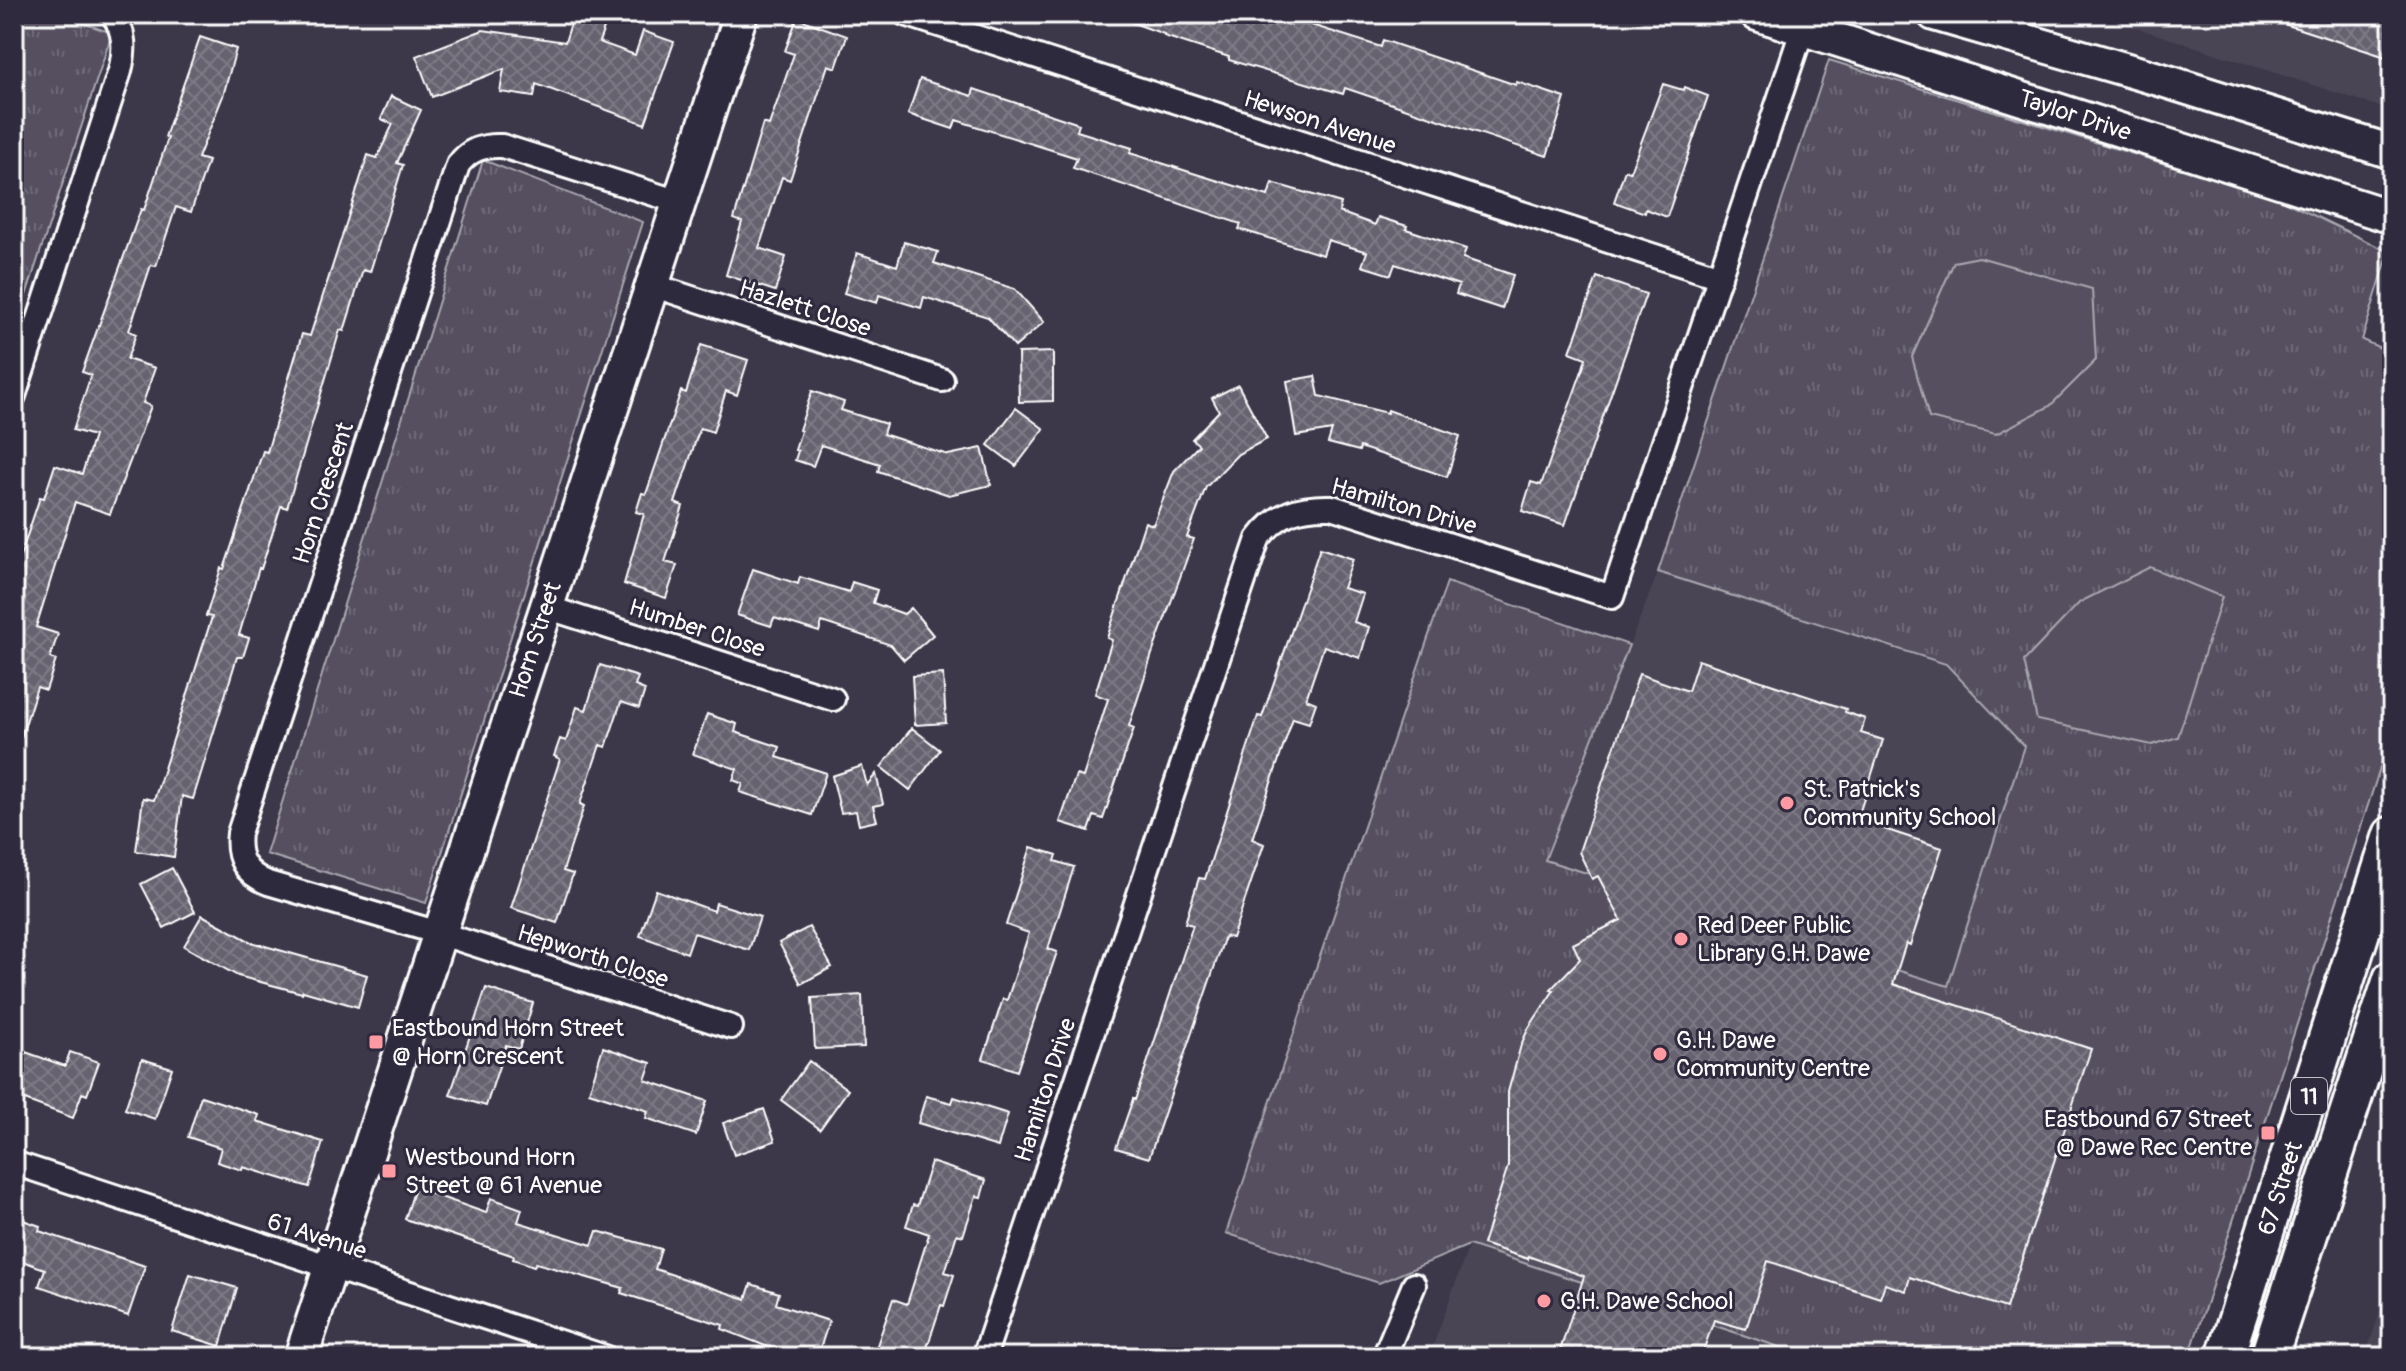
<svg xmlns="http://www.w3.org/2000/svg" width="2406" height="1371" viewBox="0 0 2406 1371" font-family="Pangolin,sans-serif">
<defs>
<pattern id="grass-tufts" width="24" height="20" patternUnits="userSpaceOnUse" patternTransform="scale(2)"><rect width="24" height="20" fill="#555060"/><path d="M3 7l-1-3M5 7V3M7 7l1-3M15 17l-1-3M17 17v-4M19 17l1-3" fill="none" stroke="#6e6a78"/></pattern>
<pattern id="building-cross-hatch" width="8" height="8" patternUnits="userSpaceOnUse" patternTransform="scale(2)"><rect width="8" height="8" fill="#666270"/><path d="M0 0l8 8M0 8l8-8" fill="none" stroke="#7d7a85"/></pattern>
</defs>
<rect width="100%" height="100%" fill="#3c3749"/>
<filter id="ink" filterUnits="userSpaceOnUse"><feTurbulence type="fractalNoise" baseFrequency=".0125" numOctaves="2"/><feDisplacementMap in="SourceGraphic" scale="16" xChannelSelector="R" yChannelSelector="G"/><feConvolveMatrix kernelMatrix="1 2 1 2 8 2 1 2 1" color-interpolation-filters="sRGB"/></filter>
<g filter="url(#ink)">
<!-- built -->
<path fill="#494455" d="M667,14H715L711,29Z
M2094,14H2392V111Z
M1658,572L1946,664L2024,746L1948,986L1545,860Z
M1469,1245L1810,1357H1429Z
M2392,1275V1357H2365Z"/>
<!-- grass -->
<path fill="url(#grass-tufts)" stroke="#aaa8b0" stroke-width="2" d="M14,14H57L112,33L14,332Z
M1829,60L2282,200L2389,252L2362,340L2392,353V731L2189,1357H1810L1469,1245L1379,1283L1226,1233L1447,582L1629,645L1545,860L1948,986L2024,746L1946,664L1658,572Z
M483,160L643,222L426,903L266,854Z"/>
<!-- garden -->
<path fill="#555060" stroke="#aaa8b0" stroke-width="2" d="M1979,257L2092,289L2096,360L2050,406L1996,434L1929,418L1912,357L1954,262Z
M2150,567L2222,597L2178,737L2152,745L2037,720L2024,661L2080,602Z"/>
<!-- building -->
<path fill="url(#building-cross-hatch)" stroke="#fff" stroke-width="2" d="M574,14H591L607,20L599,42L635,55L643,31L674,42L645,124L536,84L534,97L500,92L504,69L432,97L416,56L483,30L565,42Z
M1117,14H1277L1381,47L1383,40L1516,85L1517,82L1565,98L1547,156L1345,88L1343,94L1229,60V57L1164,36V34L1116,17Z
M2266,14H2392V59L2266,18Z
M797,18L847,36L836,68L828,65L790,180L782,177L759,248L786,257L775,291L726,275L742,222L734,219L763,123L769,125L794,54L785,51Z
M200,37L236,49L223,96L198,158L208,161L191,212L176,207L156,266L151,265L129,331L136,334L127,359L155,368L143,403L151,406L110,514L75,502L36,627L58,634L50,658L56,660L46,690L37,687L18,747L14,746V575L40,497L44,498L55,465L82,474L94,436L73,430L91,375L82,372L141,209L144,210L168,138L165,137Z
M920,79L972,96L974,89L1079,124L1077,131L1132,148L1130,153L1196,174L1268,196L1272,183L1341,203L1339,212L1375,225L1378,217L1407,226L1406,229L1466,249L1463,258L1513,275L1502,309L1456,294L1459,285L1395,264L1391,275L1362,266L1367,252L1328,240L1323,255L1239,229L1241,224L1073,168L1077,158L956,120L953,129L908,114Z
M1663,84L1683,90L1684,87L1708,96L1667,217L1646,209L1645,213L1614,202L1625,170L1630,172Z
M391,96L421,110L397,163L403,165L370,272L363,270L344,331L340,330L287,508L281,506L261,569L259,568L239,635L249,638L243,657H237L193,799L182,796L174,857L136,851L143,798L154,800L212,617L206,616L221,568L224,569L263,451L267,452L302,334L310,336L368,155L377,158L393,124L381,119Z
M904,242L938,252L934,263L1015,289L1044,322L1015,347L988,317L924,297L921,308L879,295L877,303L844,293L857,253L897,266Z
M1597,277L1646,294L1565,525L1522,511L1531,482L1541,485L1583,368L1586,358L1570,352Z
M701,345L748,360L737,395L726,391L713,432L700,428L675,503L683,506L665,562L677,565L666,598L624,584L644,514L636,512L642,493L646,494L681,391L686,393Z
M1053,352V401L1019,402L1018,353Z
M1315,376L1319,396L1387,413L1388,410L1460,436L1447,477L1360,447L1359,451L1328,443L1332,430L1296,436L1287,381Z
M1238,385L1267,439L1238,454L1206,487L1187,537L1194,539L1152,654L1129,726L1134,728L1103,819L1094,816L1089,831L1060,822L1076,775L1083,777L1108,699L1095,694L1112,640L1107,638L1145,522L1153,525L1174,471L1199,445L1192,439L1219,411L1212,398Z
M812,391L844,402L841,410L886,424L883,434L948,455L982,448L991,485L949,495L878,471L880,464L821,445L813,466L795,460L798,451L795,450L801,431L799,430Z
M1016,408L1044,429L1016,466L988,445Z
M1320,548L1353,559L1343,588L1363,594L1354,622L1369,627L1360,658L1324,646L1306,699L1316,703L1309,723L1293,718L1252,839L1264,844L1232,938L1225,936L1149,1158L1116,1148L1133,1099L1135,1100L1193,925L1185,923L1199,878L1205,879L1258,716L1262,717Z
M753,569L798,584L800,577L849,592L852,582L877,590L873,603L904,614L911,608L933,635L904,660L891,645L822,622L819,632L774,618L771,626L737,615Z
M1698,660L1846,709L1845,712L1865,719L1861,733L1883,740L1857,820L1942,848L1910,945L1906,943L1893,984L2091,1049L2006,1308L1910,1277L1906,1291L1885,1284L1880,1298L1768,1261L1746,1329L1714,1320L1701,1357H1558L1584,1276L1528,1256V1259L1483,1244L1508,1166V1092L1521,1045L1528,1029L1554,990L1551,989L1580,959L1573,944L1621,920L1598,876L1592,879L1579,852L1639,674L1688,691Z
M600,665L638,677L635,686L645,690L639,708L621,702L606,747L600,745L580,804L584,806L563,871L573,874L557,923L511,908L560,759L554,756L560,739L566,741L577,707L586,710Z
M943,674L946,723L915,725L912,676Z
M707,714L737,724L735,732L780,747L777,757L826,773L812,815L740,792L743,784L733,780L737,769L693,754Z
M912,728L940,750L910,790L881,767Z
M862,766L867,785L876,774L883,804L873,806L877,821L859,825L856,811L841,813L832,776Z
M1031,847L1057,855L1055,861L1074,867L1048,949L1057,952L1017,1071L983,1059L1003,999L1007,1000L1029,933L1006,925Z
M172,868L195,912L164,928L141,884Z
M656,890L714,911L716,903L760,917L749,950L694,933L687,953L640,936Z
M202,915L251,942L367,975L358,1007L303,991L302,993L238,976L184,946Z
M809,927L832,967L801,984L779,943Z
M486,988L533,1003L519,1049L506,1045L486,1106L450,1095Z
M862,995L864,1047L815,1049L812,998Z
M603,1047L651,1063L645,1080L707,1101L696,1135L646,1118L648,1111L589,1092Z
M14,1048L65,1066L70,1052L99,1062L87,1095L82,1093L73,1118L14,1096Z
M142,1059L172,1068L155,1119L125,1109Z
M809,1061L848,1090L820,1129L781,1100Z
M201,1096L259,1115L257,1121L323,1142L309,1187L243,1167L242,1170L217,1162L221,1148L188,1137Z
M926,1096L952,1103L954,1097L1008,1114L998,1147L918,1123Z
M764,1109L775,1141L734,1155L723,1123Z
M931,1162L986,1180L981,1197L976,1196L963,1236L957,1234L945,1272L954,1275L944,1306L941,1305L924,1357H873L893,1299L907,1304L929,1234L906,1226L913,1205L917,1206Z
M415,1188L486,1213L491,1198L522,1209L518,1222L592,1245L597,1231L661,1249L655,1269L746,1299L751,1284L779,1293L776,1304L829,1321L818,1355L803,1350L801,1357H786L770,1352L771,1348L722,1329L723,1325L621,1293L623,1288L536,1263L534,1266L513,1259L514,1256L405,1219Z
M23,1220L40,1226L39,1231L145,1266L128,1316L39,1286L45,1269L14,1258V1225L21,1227Z
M190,1274L237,1288L220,1346L172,1331Z"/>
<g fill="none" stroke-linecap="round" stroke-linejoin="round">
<defs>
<path id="street" d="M905,14L1720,277
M679,202L502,146C482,145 469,150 458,165L239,833C236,859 245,873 268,883L439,933L731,1027
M652,285L942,380
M14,396L120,71C125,51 126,31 112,14
M546,607L833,699
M14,1163L605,1357
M984,1357L1258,539C1278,512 1300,506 1332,507L1612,597L1803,28
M1384,1357L1414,1285"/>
<path id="secondary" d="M1757,14L2392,217
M1934,14L2162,80L2392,152
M301,1357L741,14"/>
<path id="primary" d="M2225,1357L2392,835
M2269,1357L2392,979"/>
</defs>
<!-- street casing -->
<use href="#street" stroke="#fff" stroke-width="28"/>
<!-- secondary casing -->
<use href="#secondary" stroke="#fff" stroke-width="38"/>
<!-- primary casing -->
<use href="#primary" stroke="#fff" stroke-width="42"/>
<!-- street -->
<use href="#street" stroke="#2f2a3d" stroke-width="22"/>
<!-- secondary -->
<use href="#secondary" stroke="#2f2a3d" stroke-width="32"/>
<!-- primary -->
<use href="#primary" stroke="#2f2a3d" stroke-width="36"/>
</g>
</g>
<!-- markers -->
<g fill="#ff9aa2" stroke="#2f2a3d" stroke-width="3">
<circle cx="1787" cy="803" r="8"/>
<circle cx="1681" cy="939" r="8"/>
<rect x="368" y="1034" width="16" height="16" rx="4"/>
<circle cx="1660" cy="1054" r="8"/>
<rect x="2260" y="1125" width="16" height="16" rx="4"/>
<rect x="381" y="1163" width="16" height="16" rx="4"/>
<circle cx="1544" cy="1301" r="8"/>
</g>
<g text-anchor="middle" stroke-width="6" stroke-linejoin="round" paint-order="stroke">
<!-- shield labels -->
<rect fill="#2f2a3d" stroke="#c1bfc5" stroke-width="2" x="2291" y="1078" width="36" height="36" rx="6"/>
<g font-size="22" font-weight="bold" fill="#fff">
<text x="2309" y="1104">11</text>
</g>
<!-- street labels -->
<g font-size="24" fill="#fff" stroke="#2f2a3d">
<text transform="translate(2075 115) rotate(18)" y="8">Taylor Drive</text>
<text transform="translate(1320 122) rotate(18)" y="8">Hewson Avenue</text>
<text transform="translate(805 308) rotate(18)" y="8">Hazlett Close</text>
<text transform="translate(323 493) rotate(-72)" y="8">Horn Crescent</text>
<text transform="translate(1404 506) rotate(16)" y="8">Hamilton Drive</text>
<text transform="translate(697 628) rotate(18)" y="8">Humber Close</text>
<text transform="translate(535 640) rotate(-72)" y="8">Horn Street</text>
<text transform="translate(593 956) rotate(18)" y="8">Hepworth Close</text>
<text transform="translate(1045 1090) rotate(-72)" y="8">Hamilton Drive</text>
<text transform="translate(2280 1188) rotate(-72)" y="8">67 Street</text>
<text transform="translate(317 1236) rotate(18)" y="8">61 Avenue</text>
</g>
<!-- poi labels -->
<g font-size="24" fill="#fff" stroke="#2f2a3d" text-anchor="start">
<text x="1803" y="797">St. Patrick's<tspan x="1803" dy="28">Community School</tspan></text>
<text x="1697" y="933">Red Deer Public<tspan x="1697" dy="28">Library G.H. Dawe</tspan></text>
<text x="392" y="1036">Eastbound Horn Street<tspan x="392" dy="28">@ Horn Crescent</tspan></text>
<text x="1676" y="1048">G.H. Dawe<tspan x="1676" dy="28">Community Centre</tspan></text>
<text x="2252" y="1127" text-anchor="end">Eastbound 67 Street<tspan x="2252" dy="28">@ Dawe Rec Centre</tspan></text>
<text x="405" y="1165">Westbound Horn<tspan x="405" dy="28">Street @ 61 Avenue</tspan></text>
<text x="1560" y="1309">G.H. Dawe School</text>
</g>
</g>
<!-- margin -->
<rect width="2406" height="1371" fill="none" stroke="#2f2a3d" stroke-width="48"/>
<rect x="24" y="24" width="2358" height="1323" fill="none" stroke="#fff" stroke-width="3" filter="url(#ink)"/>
</svg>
